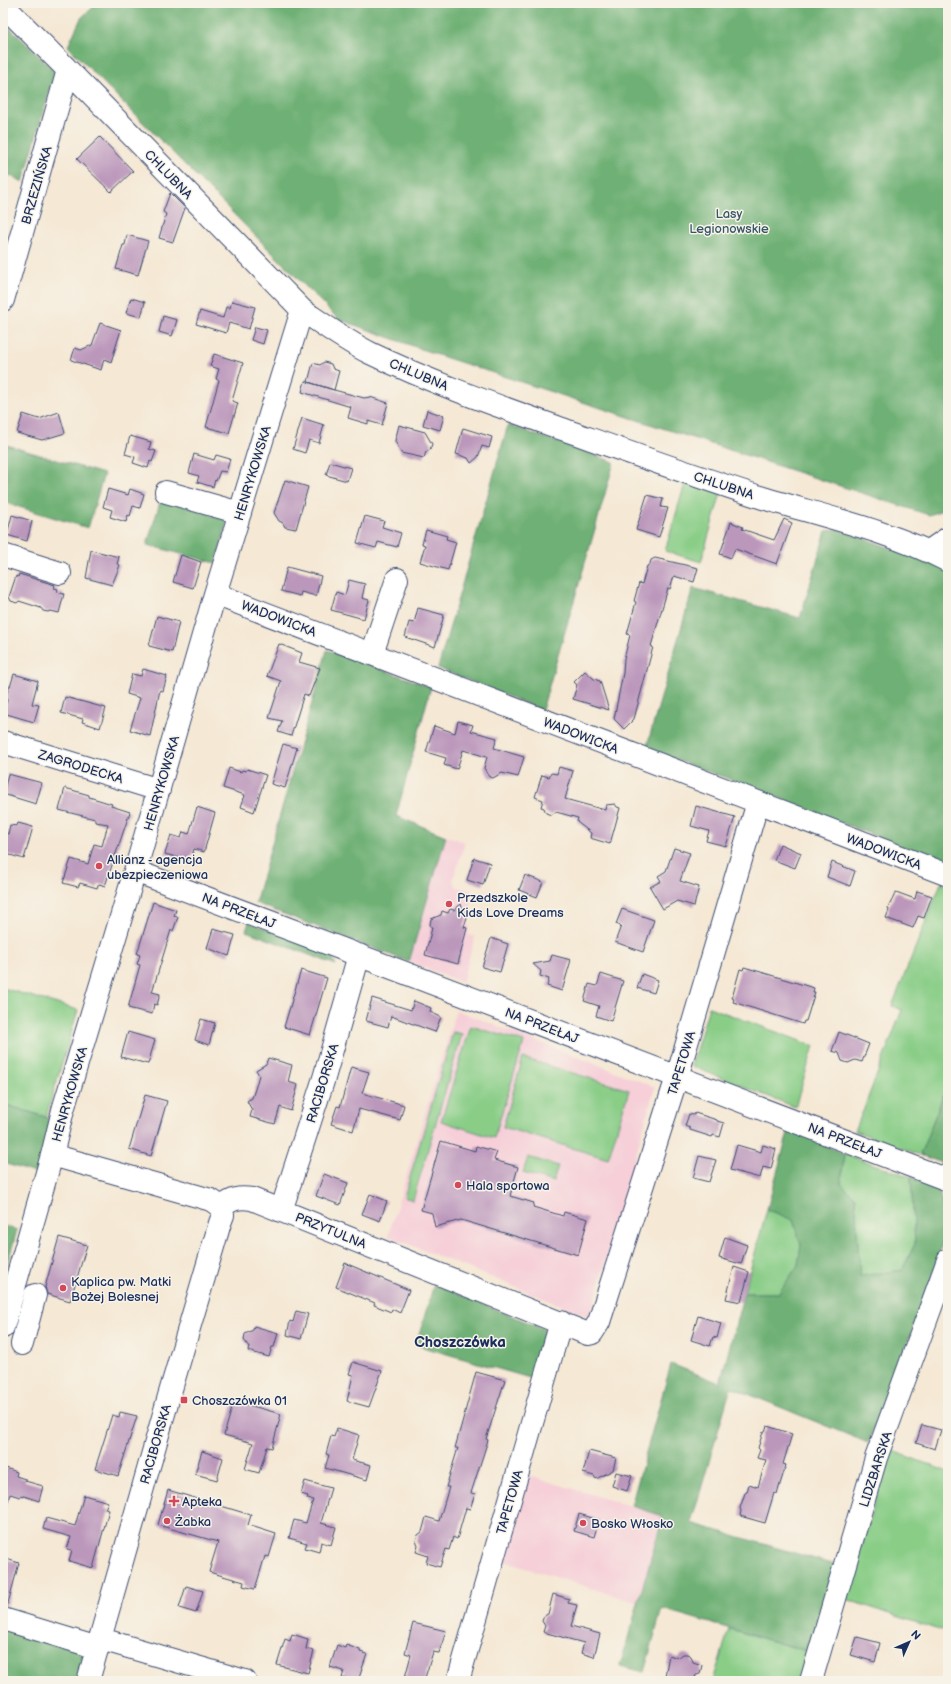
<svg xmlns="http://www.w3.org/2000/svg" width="951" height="1684" viewBox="0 0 951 1684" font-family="'Balsamiq Sans',sans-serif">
<rect width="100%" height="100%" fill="#f7f3e8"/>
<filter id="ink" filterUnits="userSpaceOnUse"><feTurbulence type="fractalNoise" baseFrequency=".025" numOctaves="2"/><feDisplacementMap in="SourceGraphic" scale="8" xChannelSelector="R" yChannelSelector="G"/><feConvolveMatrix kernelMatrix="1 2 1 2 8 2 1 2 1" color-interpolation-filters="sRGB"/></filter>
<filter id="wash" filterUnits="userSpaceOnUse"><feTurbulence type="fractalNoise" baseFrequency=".012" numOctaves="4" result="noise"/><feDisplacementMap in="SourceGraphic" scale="16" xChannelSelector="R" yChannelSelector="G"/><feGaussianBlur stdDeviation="0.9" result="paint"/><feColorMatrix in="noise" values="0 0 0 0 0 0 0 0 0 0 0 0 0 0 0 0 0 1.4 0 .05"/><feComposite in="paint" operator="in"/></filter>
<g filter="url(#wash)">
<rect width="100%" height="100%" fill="#f5e8d4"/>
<!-- built -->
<path fill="#f6cfd8" d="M446,836L465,842L453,880L457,887L470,891L473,896L469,912L471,913L467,925L470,926L468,935L475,937L462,982L409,962Z
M456,1010L655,1087L590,1317L388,1236Z
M527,1475L663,1516L639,1603L503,1561Z"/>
<!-- green -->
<path fill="#89cd87" stroke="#527e72" d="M686,480L721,493L701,562L665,551Z
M941,883L948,886V1083L920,1155L855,1131L902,1010L892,1006Z
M3,988L78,1010L46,1117L3,1104Z
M709,1007L814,1046L795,1107L691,1066Z
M471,1026L524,1042L494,1138L441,1121Z
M453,1032L462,1034L413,1200L404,1197Z
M523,1058L629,1090L608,1159L503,1127Z
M844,1154L911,1177L915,1244L902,1270L860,1277L855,1197L841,1184Z
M528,1157L558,1166L553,1182L523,1173Z
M767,1209L793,1220L801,1245L798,1265L779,1293H744Z
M891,1450L948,1472V1633L845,1599Z
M729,1629L810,1652L802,1681H713Z"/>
<!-- forest -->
<path fill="#6eb074" stroke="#447069" d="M98,3H948V508L929,515L438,355L338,319L77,56L68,46L81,18Z
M3,21L55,72L23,182L3,172Z
M508,425L614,462L595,529L542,710L438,668Z
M3,444L104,474L88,528L3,502Z
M161,499L222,513L227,522L216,563L147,545Z
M838,529L948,569V865L754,788L646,749L693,588L800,618L826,531Z
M327,650L431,687L396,816L446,836L409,962L255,903Z
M249,922L332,956L336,965L246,931Z
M948,1083V1165L920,1155Z
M3,1104L55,1120L38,1174L3,1163Z
M789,1129L844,1154L841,1184L855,1197L860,1276L902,1270L915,1244L911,1177L938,1187L942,1203L945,1228L939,1258L928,1290L868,1443L731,1387L691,1523L836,1565L810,1652L662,1609L644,1672L620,1666L663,1516L631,1506L671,1364L720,1383L744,1293H779L798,1265L801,1245L793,1220L767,1209Z
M3,1226L17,1230L3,1279Z
M434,1284L546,1330L533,1379L416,1345Z
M3,1625L86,1651L77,1681H3Z"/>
<g id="blocks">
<!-- building -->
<path fill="#bb97bc" d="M100,137L133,171L111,192L77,159Z
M170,193L185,208L173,242L159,238L166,214L163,212Z
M127,235L148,241L138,275L116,269L123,245H125Z
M131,298L145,302L141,317L126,313Z
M232,301L255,307L249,329L229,323L226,333L196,324L200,311L223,318L226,307L230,308Z
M163,316L177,320L172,336L159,332Z
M100,323L121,330L111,362L104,359L101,370L71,360L75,348L81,350L92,345Z
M255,327L267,330L263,344L251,340Z
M214,354L243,363L232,401L238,403L229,433L206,427L219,380L216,379L219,369L210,366Z
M324,362L331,364L333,369L339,371L334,390L364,398L370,397L388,403L382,425L368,421V424L348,418L351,407L302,392L305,381L334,390L308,382L313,363L320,365Z
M427,410L444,416L440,430L423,425Z
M59,412L65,433L42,440L17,433L23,414L39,419Z
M302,418L324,425L319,443L309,440L305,453L293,449Z
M399,425L425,432L432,444L430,450L426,452L424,458L401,453L395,441Z
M463,428L492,437L489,448L482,446L478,457L471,463L468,458L456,454Z
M130,436L151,442L149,449L156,451L152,462L150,461L148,468L133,463L135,457L125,454Z
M194,454L214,460L216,455L230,459L226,472L220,471L216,481L215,480L213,487L197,482L199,476L189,473Z
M330,462L351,468L347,481L326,475Z
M285,480L308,487L296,529L285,527L283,523L279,521L274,513Z
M108,489L128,495L130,489L144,494L140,508L133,506L130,516L128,515L126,522L110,517L112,510L103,507Z
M647,495L663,499L661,507L668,508L659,537L636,530Z
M12,515L32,521L27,541L7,535Z
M365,516L384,521L382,527L401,533L397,547L378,542L376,548L357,543Z
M784,519L792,523L777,564L735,549L731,558L720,554L731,522L743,527L742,529L774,540Z
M426,530L447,536L446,539L456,542L448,570L420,562L425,545L422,544Z
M91,550L119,557L117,564L120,565L112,585L86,578Z
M181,555L201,562L193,588L173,582Z
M655,558L698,568L694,582L674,576L670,589L668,588L651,646L653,647L634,719L624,729L614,719L623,673L624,659L630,635L627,634L636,602L634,601L639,583L642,584L647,566L650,564L651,560Z
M287,567L321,576L316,596L301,592L300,596L281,591Z
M19,574L55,585L54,588L58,589L57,592L64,594L59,613L51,611L48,612L43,611L41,608L19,601L17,603L11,601L9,597L16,576L18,577Z
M349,580L365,584L362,598L369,600L364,619L331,610L336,592L345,595Z
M418,608L444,615L435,647L405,637L409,622L414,623Z
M157,616L179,622L172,652L149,646Z
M279,644L302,653L299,662L320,668L309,696L304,694L291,736L278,732L282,721L269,718L281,681L267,676Z
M143,669L167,676L163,691L160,690L150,736L130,730L140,698L127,694L132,674L141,676Z
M585,671L594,679L600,681L609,710L573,699L577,685L574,682Z
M14,674L38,681L32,704L39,705L34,722L3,713L7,701L6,694L11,684Z
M65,697L106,708L100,728L82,722L83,719L61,713Z
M458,721L473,725L471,731L497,738L494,748L524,757L518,777L502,773L493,778L489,777L484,768L487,757L463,750L457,769L444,765L446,758L426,752L434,726L455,733Z
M283,744L297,748L285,788L271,784Z
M559,767L573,771L565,799L605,810L606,805L615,804L617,807L620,808L610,844L590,838L591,833L577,822L578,818L556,812L551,815L546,813L544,808L541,807L543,800L535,797L542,775L549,777L551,773L557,774Z
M229,768L241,772L242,770L246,771L247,769L266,775L254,812L241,807L245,795L223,788Z
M8,774L42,783L36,804L3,794Z
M65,788L89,795V797L112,804L111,806L130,812L105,886L99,884L97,888L80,883L78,887L63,883L71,859L88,864L94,844L102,846L108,824L95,822V819L59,810Z
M696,806L735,817L726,846L706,841L709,831L691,826Z
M197,807L215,813L204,852L194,849L190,861L165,854L171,835L181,838L183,832L189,834Z
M18,823L33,827L24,859L3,853V832L8,834L10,825L17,826Z
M780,844L801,853L795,868L774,860Z
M674,848L690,853L680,881L699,887L694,906L677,901L663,909L650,887L661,881L658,876L666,871Z
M474,858L490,863L483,885L467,880Z
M832,862L855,871L850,886L827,877Z
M525,875L543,882L537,897L519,890Z
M917,891L932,896L924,918L918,916L913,928L886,918L889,910L888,908L896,892L915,899Z
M153,902L176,910L174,916L178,917L173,931L171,930L152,992L160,994L157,1005L154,1004L152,1014L128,1008L140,965L137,964L140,955L137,954Z
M461,904L464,913L468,914L464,927L467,928L458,964L425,955L432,928L430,925L431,919L441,915L442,911L448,913L450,909L454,910Z
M622,909L654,920L643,952L615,942L621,926L616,924Z
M213,929L235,935L229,956L207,948Z
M491,938L508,944L500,972L482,967Z
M552,955L571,960L562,991L547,986L549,979L540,976L541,971L533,964L550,961Z
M744,967L814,988L813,992H815L806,1021H804L803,1024L733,1002L734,999L732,998L740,969L743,970Z
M301,970L327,978L310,1035L284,1027Z
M601,974L623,981L611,1021L596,1016L599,1006L584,1001L589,984L597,986Z
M642,974L658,980L654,993L637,988Z
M372,998L411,1010L414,1001L431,1008L430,1012L441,1017L435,1032L391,1016L388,1027L366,1021Z
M201,1019L215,1023L209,1045L195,1040Z
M128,1032L155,1040L148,1064L121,1057Z
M839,1032L869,1044L862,1062L855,1060L848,1063L842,1061L839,1053L832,1051Z
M268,1058L292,1065L288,1082L298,1085L291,1111L280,1107L275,1124L250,1117L252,1110L247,1101L252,1098L256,1086L259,1075L256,1070L266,1064Z
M351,1067L369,1072L362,1093L404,1105L400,1120L359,1109L353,1131L331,1124L337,1106L340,1107Z
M145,1095L167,1101L151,1156L129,1149Z
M695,1113L717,1120V1121L724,1123L720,1137L713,1135L712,1137L690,1130V1128L685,1126L689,1114L694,1115Z
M441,1141L475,1151L476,1146L497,1152L494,1160L518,1167L510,1196L534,1203L533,1207L563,1216L564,1212L588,1219L578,1255L461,1220L435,1227L432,1213L421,1210Z
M737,1145L761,1152L763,1145L776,1149L771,1169L763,1167L760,1178L730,1170Z
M699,1156L716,1160L709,1182L693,1178Z
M324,1174L348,1183L340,1205L316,1196Z
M370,1194L387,1201L380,1221L362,1214Z
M59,1237L87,1245L70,1301L47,1294L45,1287Z
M725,1237L747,1245L741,1264L719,1258Z
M345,1263L409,1290L400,1313L392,1309L391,1312L374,1305L375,1303L336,1287Z
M734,1267L749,1272L741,1302L726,1299Z
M296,1311L308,1314L301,1339L287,1335L290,1321L293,1322Z
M698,1316L721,1323L717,1338L713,1337L710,1346L691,1340Z
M254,1326L278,1333L274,1347H272L269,1357L248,1351L249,1347L244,1340L245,1334L253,1330Z
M353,1362L382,1371L369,1407L347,1401L353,1375L349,1374Z
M476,1372L505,1380L486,1439L488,1440L471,1493L475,1494L470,1509L466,1508L457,1539L453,1537L449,1550L446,1549L440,1567L426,1563L428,1556L416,1552L418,1545L416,1540L418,1535L422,1532L426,1517L439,1521L449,1487H446L458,1448H455Z
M234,1401L281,1414L272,1448L267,1447L259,1473L245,1469L253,1443L224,1435Z
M120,1412L137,1416L118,1476L95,1469L112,1415L119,1417Z
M922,1425L941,1430L935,1449L916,1443Z
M767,1426L792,1434L783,1464L786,1465L777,1494L774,1493L765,1523L740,1516L741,1511L740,1508L745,1493L747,1492L749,1484L758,1487L766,1460L757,1458L760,1450L758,1448L763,1432L765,1431Z
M337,1428L359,1435L352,1460L371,1465L367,1480L325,1468L329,1455L326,1454L331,1436L334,1437Z
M202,1451L223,1458L217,1480L195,1474Z
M589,1451L616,1458L613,1470L596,1479L594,1476L583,1473Z
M3,1467L17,1472L16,1476L25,1479V1481L43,1486L39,1501L21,1495L20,1497L10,1494L6,1507L3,1506Z
M616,1472L632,1476L627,1491L612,1486Z
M305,1481L331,1488L321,1523L336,1527L331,1545L321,1542L319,1552L305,1548L307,1543L289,1538L294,1520L306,1523L313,1500L307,1499L308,1496L301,1494Z
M168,1490L251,1515L248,1525L276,1534L269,1557L265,1556L255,1589L243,1586L244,1582L209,1572L218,1542L158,1525Z
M84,1495L108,1502L105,1509L109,1510L93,1568L69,1561L72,1550L67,1549L71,1537L43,1529L46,1518L75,1526Z
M579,1514L599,1520L594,1537L574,1531Z
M3,1558L19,1563L7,1607H3Z
M186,1586L203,1591L196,1613L179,1608Z
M553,1594L569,1599L568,1603L577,1605L571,1626L600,1634L594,1657L581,1653L584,1643L543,1632L545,1626L542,1621L544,1616L548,1614Z
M413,1623L446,1631L439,1653L433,1652L424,1681H404L411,1655L405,1653Z
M292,1634L308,1639L306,1649L314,1651L308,1673L277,1665L285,1639L290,1641Z
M857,1637L880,1643L875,1662L851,1655Z
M337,1645L345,1648L346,1645L360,1650V1652L367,1654L358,1681H351L342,1678L344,1671L330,1667Z
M683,1654H687L691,1656L693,1662L702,1665L700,1674L696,1675L694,1681H672L673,1679L665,1676L669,1655L678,1658Z"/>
</g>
</g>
<g filter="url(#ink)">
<use href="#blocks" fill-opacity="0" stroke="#3c4b70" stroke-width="1"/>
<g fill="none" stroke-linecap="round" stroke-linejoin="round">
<defs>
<path id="minor" d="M3,5L68,70L302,310C324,325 346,341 370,353C434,384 501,407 568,431C633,454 697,477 763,498C823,516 893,532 948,561
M3,300L68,70
M166,492L240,513
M929,551L948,538
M3,555L60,573
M215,594L948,875
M372,654L397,579
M3,742L159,790
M135,871L337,947L948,1180
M52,1155L190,1194L211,1200L221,1207
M221,1207C233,1199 237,1197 252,1199L588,1334L592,1333L599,1322L677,1077L758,802
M281,1211L324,1078L359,955
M3,1327L52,1155L63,1110L138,861L215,594L302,310
M22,1344L35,1295
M3,1619L98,1648
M101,1639L245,1681
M88,1681L169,1396L220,1223L223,1215L221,1207
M458,1681L561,1322
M811,1681L876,1458L948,1260"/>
</defs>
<!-- minor casing -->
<use href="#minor" stroke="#3c4b70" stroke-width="24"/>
<!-- minor -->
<use href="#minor" stroke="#fff" stroke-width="22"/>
</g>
</g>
<!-- markers -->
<g fill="#d1495b" stroke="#f7f3e8" stroke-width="1.5">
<circle cx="99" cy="866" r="4"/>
<circle cx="449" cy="904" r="4"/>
<circle cx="458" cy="1185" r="4"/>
<circle cx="63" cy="1288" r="4"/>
<rect x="180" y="1396" width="8" height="8" rx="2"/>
<path d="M172 1495h4v4h4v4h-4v4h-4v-4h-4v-4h4z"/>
<circle cx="167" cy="1521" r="4"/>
<circle cx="583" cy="1523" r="4"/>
</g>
<g text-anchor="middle" stroke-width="3" stroke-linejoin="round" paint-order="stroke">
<!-- street labels -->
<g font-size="13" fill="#1b2f5e" stroke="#f7f3e8">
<text transform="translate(169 174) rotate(46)" y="5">CHLUBNA</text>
<text transform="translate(36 185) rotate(-74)" y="5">BRZEZIŃSKA</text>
<text transform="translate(419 374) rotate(23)" y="5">CHLUBNA</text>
<text transform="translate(252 473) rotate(-73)" y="5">HENRYKOWSKA</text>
<text transform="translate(724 485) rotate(18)" y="5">CHLUBNA</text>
<text transform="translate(279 618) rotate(21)" y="5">WADOWICKA</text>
<text transform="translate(581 735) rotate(21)" y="5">WADOWICKA</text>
<text transform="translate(81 766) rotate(17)" y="5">ZAGRODECKA</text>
<text transform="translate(161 783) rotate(-74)" y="5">HENRYKOWSKA</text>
<text transform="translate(884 851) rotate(21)" y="5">WADOWICKA</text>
<text transform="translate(239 910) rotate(21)" y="5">NA PRZEŁAJ</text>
<text transform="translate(542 1025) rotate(21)" y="5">NA PRZEŁAJ</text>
<text transform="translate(681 1063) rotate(-73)" y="5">TAPETOWA</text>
<text transform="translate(322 1083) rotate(-73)" y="5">RACIBORSKA</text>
<text transform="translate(69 1094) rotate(-74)" y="5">HENRYKOWSKA</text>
<text transform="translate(845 1140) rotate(21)" y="5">NA PRZEŁAJ</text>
<text transform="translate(331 1230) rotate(22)" y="5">PRZYTULNA</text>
<text transform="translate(155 1444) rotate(-74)" y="5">RACIBORSKA</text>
<text transform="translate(875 1469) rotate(-72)" y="5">LIDZBARSKA</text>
<text transform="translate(509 1502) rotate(-74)" y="5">TAPETOWA</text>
</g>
<!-- park labels -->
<g font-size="13" fill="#365668" stroke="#f7f3e8">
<text x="729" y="218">Lasy<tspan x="729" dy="15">Legionowskie</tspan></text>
</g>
<!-- poi labels -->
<g font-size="13" fill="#1b2f5e" stroke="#f7f3e8" text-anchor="start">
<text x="107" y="864">Allianz - agencja<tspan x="107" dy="15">ubezpieczeniowa</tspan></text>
<text x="457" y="902">Przedszkole<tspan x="457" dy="15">Kids Love Dreams</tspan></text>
<text x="466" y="1190">Hala sportowa</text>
<text x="71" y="1286">Kaplica pw. Matki<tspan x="71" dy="15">Bożej Bolesnej</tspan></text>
<text x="192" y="1405">Choszczówka 01</text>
<text x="182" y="1506">Apteka</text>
<text x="175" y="1526">Żabka</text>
<text x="591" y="1528">Bosko Włosko</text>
</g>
<!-- quarter labels -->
<g font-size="15" font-weight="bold" fill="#1b2f5e" stroke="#f7f3e8">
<text x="460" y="1347">Choszczówka</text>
</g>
</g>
<!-- margin -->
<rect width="951" height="1684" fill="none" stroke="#f7f3e8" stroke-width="16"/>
<!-- north arrow -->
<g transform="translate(909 1642) rotate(45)" stroke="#f7f3e8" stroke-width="3" paint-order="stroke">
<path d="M0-3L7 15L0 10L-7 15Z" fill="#1b2f5e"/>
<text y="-6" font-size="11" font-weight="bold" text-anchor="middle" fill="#1b2f5e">N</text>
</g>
</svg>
